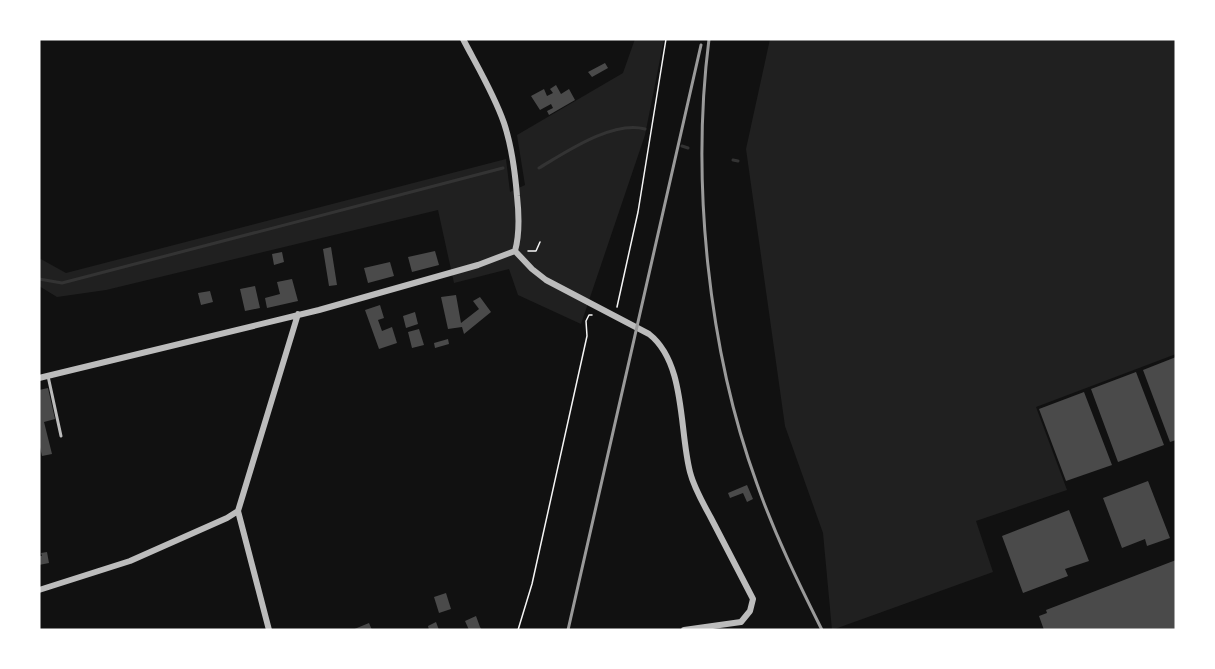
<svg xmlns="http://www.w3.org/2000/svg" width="1215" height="669" viewBox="0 0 1215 669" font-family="'Golos Text',sans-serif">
<rect width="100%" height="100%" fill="#111"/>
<!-- green -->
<path fill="#202020" d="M635,39H664L645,135L581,324L518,295L509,269L454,283L438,210L106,290L57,297L39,286V258L66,273L506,159L510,192L525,185L517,135L623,73Z
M770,39H1176V354L1036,407L1067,490L976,521L993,572L832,630L823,533L785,426L746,149Z"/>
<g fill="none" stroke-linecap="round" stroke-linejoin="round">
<!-- stream -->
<path stroke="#333" stroke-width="3" d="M682,146L688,148
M733,160L738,161
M539,168C566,152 613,120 645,129
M39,279L62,283L503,168"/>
</g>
<!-- building -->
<path fill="#4a4a4a" d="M605,63L608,68L592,77L588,72Z
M556,85L561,94L569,89L575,100L549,115L547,111L553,108L551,104L540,110L531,96L544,89L547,96L553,93L550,89Z
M331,247L337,285L329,286L323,249Z
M435,251L439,265L412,272L408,257Z
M282,252L284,262L274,265L272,254Z
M390,262L394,276L368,283L364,268Z
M292,279L298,301L267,308L265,298L280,294L277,282Z
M255,286L260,308L245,311L240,289Z
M210,291L213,302L201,305L198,293Z
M456,295L461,323L479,309L473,301L480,297L491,312L464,334L462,327L448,329L441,297Z
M380,305L384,318L378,320L382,331L392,327L397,343L379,349L365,310Z
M415,312L418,324L406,328L403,316Z
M419,329L424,345L412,348L408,332Z
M448,339L449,344L435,348L434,343Z
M1176,357V440L1170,442L1143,370Z
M1136,372L1164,445L1118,462L1091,389Z
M48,388L55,419L44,422L52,454L42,456L39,443V390Z
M1084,392L1112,465L1066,481L1039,409Z
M1148,481L1170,538L1147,546L1145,539L1122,548L1103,498Z
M747,485L753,499L747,502L743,493L730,498L728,493Z
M1069,510L1089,561L1065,569L1068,576L1023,593L1002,536Z
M47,552L49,563L39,565V556H42L41,553Z
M1176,560V630H1044L1039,616L1047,613L1046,610Z
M446,593L451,609L439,613L434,597Z
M476,616L480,627L482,630H469L465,621Z
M436,622L439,630H429L428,626Z
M369,623L372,630H352Z"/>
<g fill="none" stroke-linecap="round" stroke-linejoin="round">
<!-- path -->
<path stroke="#f5f5f5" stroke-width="1.5" d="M528,251H536L540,242
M617,307L638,212L666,39
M518,630L532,584L587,336L586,321L589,315H592"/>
<!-- service -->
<path stroke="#bcbcbc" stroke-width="3" d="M48,376L61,436"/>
<!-- minor -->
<path stroke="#bcbcbc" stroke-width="6" d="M463,39C477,66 494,94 504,123C512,147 515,171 517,196C519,214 520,233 515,251
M515,251L532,269L546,280L649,334C686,363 679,430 690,472C694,488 703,503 711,518C725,545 739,572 753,599L750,611L741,622L684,630
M39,378L319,310L478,265L515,251
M238,511L269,630
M39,590L130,561L227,518L238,511L298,314"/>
<!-- rail -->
<path stroke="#9a9a9a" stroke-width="3" d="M709,39C691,181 708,350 757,484C775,535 798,582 822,630
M568,630L701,45"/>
</g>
<!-- border -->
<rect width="1215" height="669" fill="none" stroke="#ffffff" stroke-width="81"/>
</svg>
